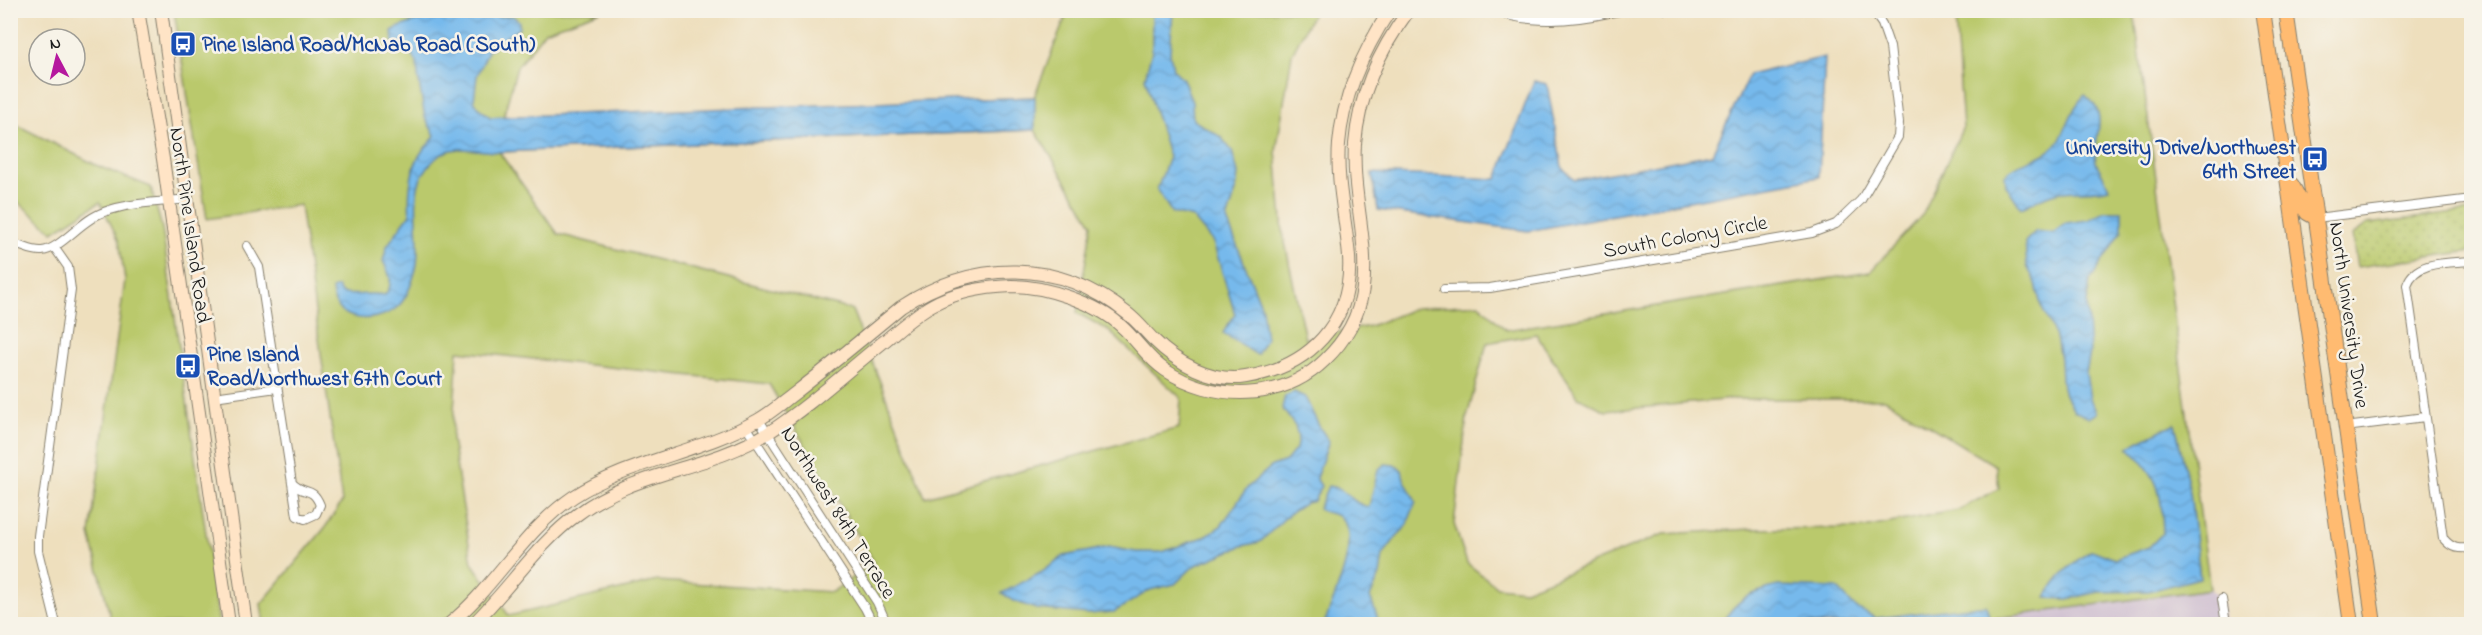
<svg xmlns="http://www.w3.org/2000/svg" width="2482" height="635" viewBox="0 0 2482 635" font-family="'Indie Flower',sans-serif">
<defs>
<pattern id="park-dots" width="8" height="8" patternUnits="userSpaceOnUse" patternTransform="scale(1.5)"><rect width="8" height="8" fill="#bac96c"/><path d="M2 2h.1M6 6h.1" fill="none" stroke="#9fac5d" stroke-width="1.8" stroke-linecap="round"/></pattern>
<pattern id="water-waves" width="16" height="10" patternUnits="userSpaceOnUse" patternTransform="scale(1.5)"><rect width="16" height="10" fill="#76b9ec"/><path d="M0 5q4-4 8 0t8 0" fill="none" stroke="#669eca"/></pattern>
</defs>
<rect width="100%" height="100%" fill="#f7f3e8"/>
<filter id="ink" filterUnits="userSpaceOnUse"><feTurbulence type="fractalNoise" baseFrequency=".0167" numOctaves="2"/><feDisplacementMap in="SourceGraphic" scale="12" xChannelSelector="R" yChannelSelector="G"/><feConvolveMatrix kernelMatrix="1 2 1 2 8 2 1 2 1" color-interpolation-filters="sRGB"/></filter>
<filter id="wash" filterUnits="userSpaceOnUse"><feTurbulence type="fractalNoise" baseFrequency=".008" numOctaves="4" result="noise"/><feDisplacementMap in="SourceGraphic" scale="24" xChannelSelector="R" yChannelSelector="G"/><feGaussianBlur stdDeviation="1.35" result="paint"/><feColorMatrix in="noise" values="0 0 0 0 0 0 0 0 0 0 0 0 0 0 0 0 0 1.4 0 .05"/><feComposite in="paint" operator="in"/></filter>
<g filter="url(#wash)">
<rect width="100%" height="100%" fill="#eedfbd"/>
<!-- industrial -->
<path fill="#cebed0" d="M2210,589L2222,599L2225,624H1952Z"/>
<!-- grass -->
<path fill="#bac96c" stroke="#6b7244" stroke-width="1.5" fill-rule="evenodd" d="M174,11H601L545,31L517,67L503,118L1034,97L1068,11H1314L1292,54L1276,151L1283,233L1305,339L1370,326L1416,308L1479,304L1506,330L1870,272L1923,214L1963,127L1955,16L1951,11H2134L2210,589L1952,624H264L261,604L324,529L342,502L300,205L207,219ZM1035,130L1092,224L1077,313L1108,330L1181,398L1179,428L925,497L852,310L558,234L499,152ZM1536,334L1578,397L1606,411L1734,399H1885L1996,466L1999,489L1958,510L1864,528L1752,529L1664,534L1525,590L1497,587L1467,563L1454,524L1467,417L1487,343ZM458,351L769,384L874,562L832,592L657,581L509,616L472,563L452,439Z
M11,122L100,167L151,187L162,228L219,624H112L90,534L125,280L119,241L100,202L53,232L11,196Z"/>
<!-- park -->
<path fill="url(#park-dots)" stroke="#6b7244" stroke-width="1.5" d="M2471,211V251L2357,267L2352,236L2367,224Z"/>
<!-- water -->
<path fill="url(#water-waves)" stroke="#496a84" stroke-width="1.5" d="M443,11H490L497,17L513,16L519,21V28L488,51L477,76L474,100L479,108L490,117L1035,97V130L499,152C464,151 446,138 423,174C409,197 423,242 416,269C412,283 407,300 395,309C372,325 333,322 332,289L338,287L341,293C355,297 370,292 385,295C395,283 389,273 383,261L387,246L410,214C408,196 410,169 421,153C425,146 432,143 435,135L425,118L418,76L417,62L406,47L393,43L392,31C408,21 427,21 443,11Z
M1152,11H1173L1170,53L1173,69L1183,79L1192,102L1193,120L1221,137L1232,151L1238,173L1236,191L1227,220L1262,308L1266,339L1257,355L1223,333L1235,314L1213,242L1193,218L1172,213L1157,190L1169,157L1145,78L1152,51Z
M1825,57L1819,177L1528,231L1378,210L1372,173L1497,179L1534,81L1547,84L1562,167L1574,180L1712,154L1749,75Z
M2085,95C2112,115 2091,140 2096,162C2099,170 2106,179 2109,188C2091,193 2074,189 2056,193C2043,196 2033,203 2021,208L2006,185L2005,175C2019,160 2040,161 2054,147C2068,133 2069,109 2085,95Z
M2105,211H2122V231L2090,280L2087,303L2090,353L2086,373L2090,399L2097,413L2089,418L2074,411L2065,395L2061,379L2060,359L2056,337L2041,306L2036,284L2027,266L2025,242L2036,231L2053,233L2066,223L2088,220Z
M1294,392L1305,397L1320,428L1329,441L1316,478L1321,486L1314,501L1306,503L1288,515L1260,542L1242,546L1194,566L1175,584L1150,590L1114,612L1088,614L1036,609L1014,601L1002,593L1042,572L1064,556L1109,547L1136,552H1162L1204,537L1221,526L1248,487L1272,466L1286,461L1296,449L1298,437L1295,426L1282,408L1285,396Z
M2175,423L2190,492L2200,578L2149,591L2099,592L2068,599L2046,598C2057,576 2072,563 2092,550L2115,559L2149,547L2163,533C2162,492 2159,476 2128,447Z
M1385,464L1394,465L1402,470L1404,479L1416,502L1406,527L1397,536L1383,555L1380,575L1370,597L1379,622L1377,624H1324C1332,602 1363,536 1340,517C1334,513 1324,513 1318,509L1328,486C1347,488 1351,504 1369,507L1378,470Z
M1778,586L1837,588L1856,608L1876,618L1986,605L1990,619L1952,624H1721C1737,599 1749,593 1778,586Z"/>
</g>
<g filter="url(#ink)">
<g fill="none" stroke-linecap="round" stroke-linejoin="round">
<defs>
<path id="street" d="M1493,10C1533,27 1582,19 1624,10
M1667,10H1710
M2316,218L2472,199
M10,244C21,244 31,252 42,251C61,249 82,219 104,212C130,202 159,203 186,199
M247,246L259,267L297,516L305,519L316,514L320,505C312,485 304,496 292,483
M54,247L68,267L71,290L38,536V551L56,624
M2472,261C2449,263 2415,260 2407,285L2443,538C2452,549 2458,549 2472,548
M1444,289L1490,288L1812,233L1836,224L1861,200L1898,137L1899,123L1890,47L1882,24L1872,10
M214,397L277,388
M759,420L877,602L887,624
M746,426L865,608L873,624
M2345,427L2425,417
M2222,599L2226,624"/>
<path id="secondary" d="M138,10L163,159L229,624
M161,10L246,624
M449,624C495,587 523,531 573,497C630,460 699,453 758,420C771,413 783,402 795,393C831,365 866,336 901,307C974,259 1059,258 1128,314C1137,321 1145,331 1153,339C1177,363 1212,383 1246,377C1309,367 1353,323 1349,257C1346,219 1336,181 1339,144C1343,95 1363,51 1390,10
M473,624C509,589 537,544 578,514C635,471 708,470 768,433C808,407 845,373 882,343C898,330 914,315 932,305C955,292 986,287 1012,286C1045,286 1097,303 1121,326C1137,340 1147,358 1165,370C1213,402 1282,402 1325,360C1394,294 1350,223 1355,144C1359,95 1380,49 1409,10"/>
<path id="primary" d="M2263,10L2351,624
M2286,10L2374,624
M2292,185L2307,213L2316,218"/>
</defs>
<!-- street casing -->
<use href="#street" stroke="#857e6c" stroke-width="10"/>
<!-- secondary casing -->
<use href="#secondary" stroke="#857e6c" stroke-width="14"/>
<!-- primary casing -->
<use href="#primary" stroke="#857e6c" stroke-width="16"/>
<!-- street -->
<use href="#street" stroke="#fff" stroke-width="8"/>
<!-- secondary -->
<use href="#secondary" stroke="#ffe4c6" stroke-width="12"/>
<!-- primary -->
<use href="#primary" stroke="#ffbb71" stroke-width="14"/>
</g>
</g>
<!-- icons -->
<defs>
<symbol id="bus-square" viewBox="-11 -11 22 22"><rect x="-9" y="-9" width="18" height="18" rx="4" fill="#1a4fb4" stroke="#f7f3e8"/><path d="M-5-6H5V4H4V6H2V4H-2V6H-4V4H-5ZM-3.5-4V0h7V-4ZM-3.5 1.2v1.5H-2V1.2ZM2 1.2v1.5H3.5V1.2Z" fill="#fff"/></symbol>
</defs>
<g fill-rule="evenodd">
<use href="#bus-square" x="168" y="29" width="30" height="30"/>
<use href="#bus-square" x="2300" y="144" width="30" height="30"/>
<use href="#bus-square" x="173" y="351" width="30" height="30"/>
</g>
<g text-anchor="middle" stroke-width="5" stroke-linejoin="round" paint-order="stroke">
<!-- transit labels -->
<g font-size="21" font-weight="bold" fill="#164399" stroke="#f7f3e8" text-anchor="start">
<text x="202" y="51">Pine Island Road/McNab Road (South)</text>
<text x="2296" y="154" text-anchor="end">University Drive/Northwest<tspan x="2296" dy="24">64th Street</tspan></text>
<text x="207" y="361">Pine Island<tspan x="207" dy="24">Road/Northwest 67th Court</tspan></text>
</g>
<!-- street labels -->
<g font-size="21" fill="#1c1c1c" stroke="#f7f3e8">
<text transform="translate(191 225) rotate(82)" y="7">North Pine Island Road</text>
<text transform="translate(1685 236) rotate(-10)" y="7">South Colony Circle</text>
<text transform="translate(2350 315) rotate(82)" y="7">North University Drive</text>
<text transform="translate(839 512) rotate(58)" y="7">Northwest 84th Terrace</text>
</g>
</g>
<!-- margin -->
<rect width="2482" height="635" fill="none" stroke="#f7f3e8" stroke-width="36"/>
<!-- north arrow -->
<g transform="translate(57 57) rotate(353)"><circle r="28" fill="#f7f3e8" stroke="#9f9d96" stroke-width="1.5"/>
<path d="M0-4.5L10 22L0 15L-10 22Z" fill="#b5179e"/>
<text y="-9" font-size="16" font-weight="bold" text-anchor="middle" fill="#1c1c1c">N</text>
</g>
</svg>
